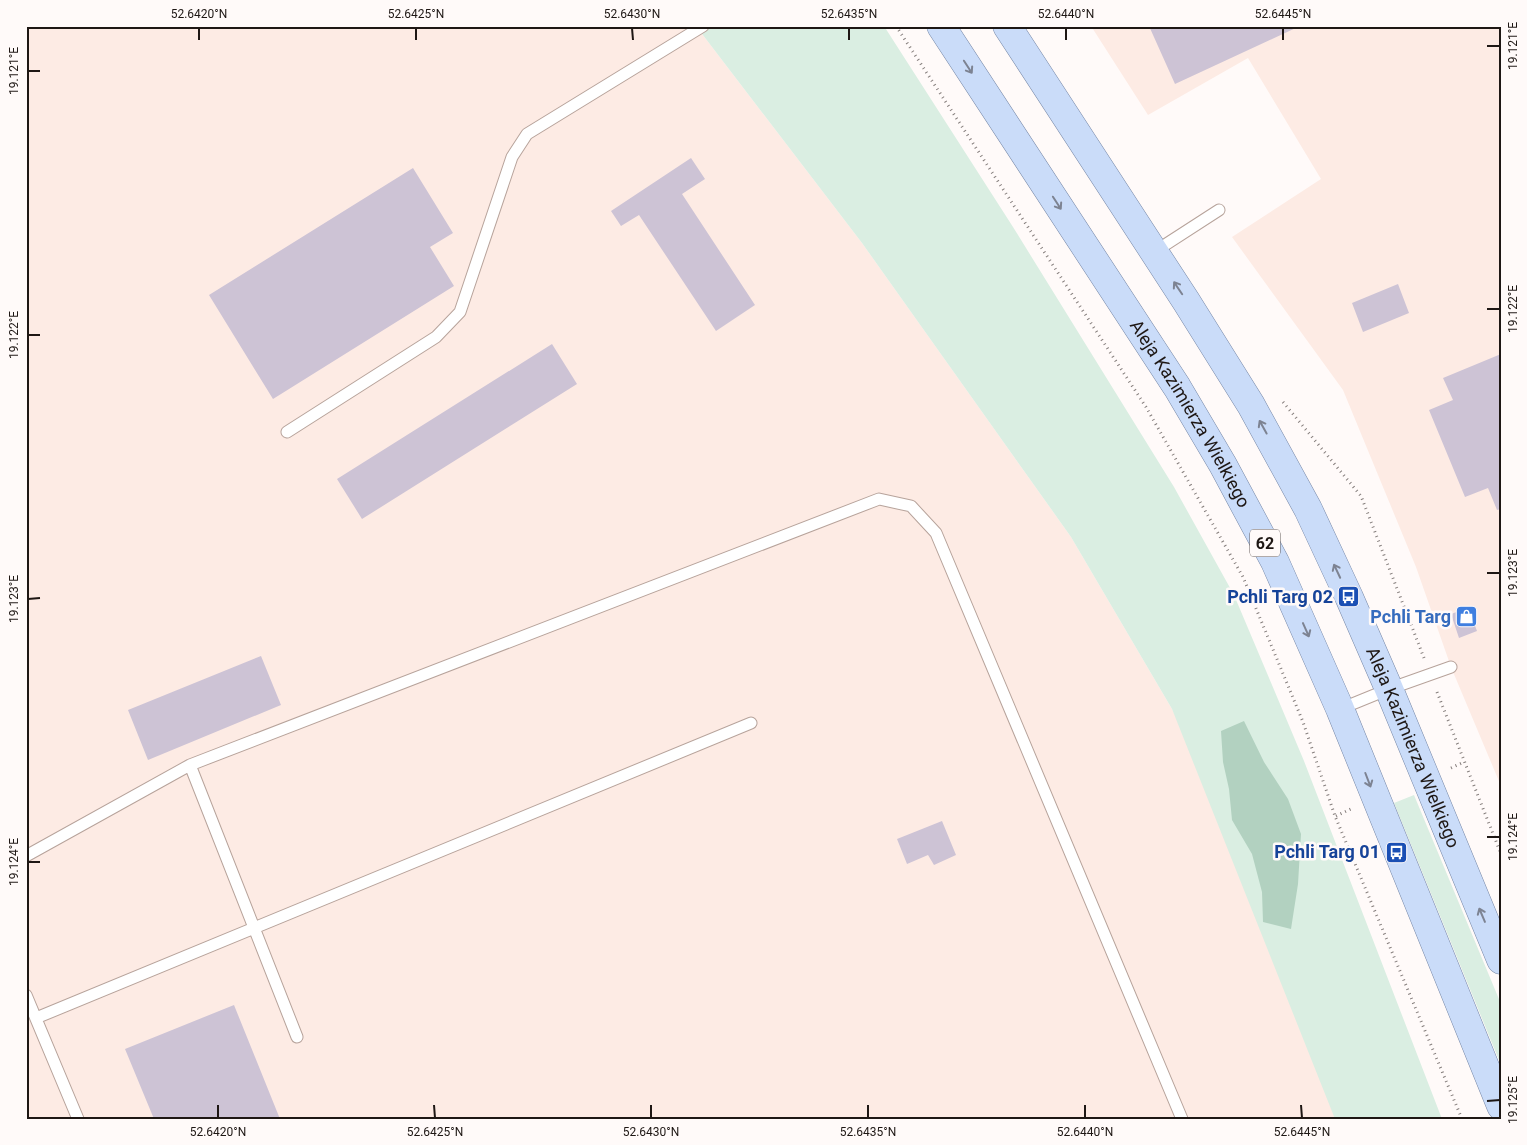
<svg xmlns="http://www.w3.org/2000/svg" width="1527" height="1145" viewBox="0 0 1527 1145" font-family="Roboto,sans-serif">
<rect width="100%" height="100%" fill="#fffaf9"/>
<!-- built -->
<path fill="#fdebe4" d="M26,26H696L862,243L1071,537L1172,709L1210,785L1339,1119H26Z
M1091,26H1501V786L1451,667L1416,567L1343,390L1232,237L1321,179L1248,58L1148,115Z"/>
<!-- green -->
<path fill="#daeee2" d="M696,26H884L1013,227L1174,487L1234,595L1304,761L1442,1119H1335L1172,709L1071,537L862,243Z
M1414,795L1501,1004V1065L1394,803Z"/>
<!-- forest -->
<path fill="#b2d1c0" d="M1244,721L1264,762L1288,799L1301,834L1298,884L1291,929L1263,922L1262,892L1252,854L1232,820L1229,789L1223,762L1221,731Z"/>
<!-- building -->
<path fill="#cdc3d5" d="M1149,26H1300L1175,84Z
M691,158L705,179L682,194L755,305L716,331L639,215L621,226L611,211Z
M413,168L453,233L430,247L454,286L273,399L209,295Z
M1398,284L1409,313L1363,332L1352,303Z
M552,344L577,384L362,519L337,479Z
M1501,354V509L1497,510L1488,488L1465,497L1429,410L1453,400L1443,378Z
M1468,608L1477,631L1459,638L1451,614Z
M261,656L281,705L148,760L128,710Z
M942,821L956,855L934,865L928,855L907,864L897,839Z
M234,1005L280,1119H154L125,1049Z"/>
<g fill="none" stroke-linecap="round" stroke-linejoin="round">
<defs>
<path id="lane" d="M1154,252L1219,210
M287,432L436,337L460,312L512,157L527,134L703,26
M1340,709L1389,689L1451,667
M190,765L297,1037
M26,856L190,765L879,499L911,506L936,533L1182,1119
M26,995L78,1119
M36,1018L751,723"/>
<g id="primary">
<path id="s1" d="M941,26L1177,387L1223,465L1275,562L1340,709L1501,1106"/>
<path id="s2" d="M1007,26L1186,301L1251,405L1308,509L1349,597L1389,689L1501,960"/>
</g>
</defs>
<!-- lane casing -->
<use href="#lane" stroke="#b7a39b" stroke-width="13"/>
<!-- primary casing -->
<use href="#primary" stroke="#7687a6" stroke-width="29"/>
<!-- path -->
<path stroke="#857e7c" stroke-width="3" stroke-dasharray="1 4" stroke-linecap="butt" d="M896,26L1146,407L1243,577L1303,722L1335,816L1462,1119
M1283,402L1361,496L1424,658
M1437,692L1501,854
M1451,768L1464,762
M1336,816L1353,808"/>
<!-- lane -->
<use href="#lane" stroke="#fff" stroke-width="11"/>
<!-- primary -->
<use href="#primary" stroke="#cadcf9" stroke-width="28"/>
</g>
<!-- one-way arrows -->
<defs><path id="oneway-shaft" d="M-6 0H5M1.5-3L5.5 0L1.5 3" fill="none" stroke-width="1.6" stroke-linecap="round" stroke-linejoin="round" transform="scale(1.25)"/></defs>
<g stroke="#7d8392">
<use href="#oneway-shaft" transform="translate(968 67) rotate(57)"/>
<use href="#oneway-shaft" transform="translate(1057 203) rotate(57)"/>
<use href="#oneway-shaft" transform="translate(1178 288) rotate(-124)"/>
<use href="#oneway-shaft" transform="translate(1263 427) rotate(-119)"/>
<use href="#oneway-shaft" transform="translate(1337 571) rotate(-115)"/>
<use href="#oneway-shaft" transform="translate(1306 630) rotate(66)"/>
<use href="#oneway-shaft" transform="translate(1368 780) rotate(69)"/>
<use href="#oneway-shaft" transform="translate(1482 915) rotate(-113)"/>
</g>
<!-- ticks -->
<path fill="none" stroke="#1e1714" stroke-width="2" d="M199,28V40M416,28V40M632,28L633,40M849,28V40M1066,28V40M1283,28V40M1487,46H1500M28,71H40M1487,309H1500M28,335H40M1487,573H1500M28,599L40,598M1487,837H1500M28,862H40M1487,1101L1500,1100M218,1105V1118M434,1105L435,1118M651,1105V1118M868,1105V1118M1085,1105V1118M1301,1105L1302,1118"/>
<!-- icons -->
<defs>
<symbol id="bus-square" viewBox="-11 -11 22 22"><rect x="-9" y="-9" width="18" height="18" rx="4" fill="#1a4fb4" stroke="#fffaf9"/><path d="M-5-6H5V4H4V6H2V4H-2V6H-4V4H-5ZM-3.5-4V0h7V-4ZM-3.5 1.2v1.5H-2V1.2ZM2 1.2v1.5H3.5V1.2Z" fill="#fff"/></symbol>
<symbol id="shop-square" viewBox="-11 -11 22 22"><rect x="-9" y="-9" width="18" height="18" rx="4" fill="#3f7fe0" stroke="#fffaf9"/><path d="M-5-2.5h2.3a2.7 3.5 0 0 1 5.4 0H5L5.5 6h-11ZM-1.5-2.5h3a1.5 2.3 0 0 0-3 0Z" fill="#fff"/></symbol>
</defs>
<g fill-rule="evenodd">
<use href="#bus-square" x="1336" y="584" width="25" height="25"/>
<use href="#shop-square" x="1454" y="604" width="25" height="25"/>
<use href="#bus-square" x="1384" y="840" width="25" height="25"/>
</g>
<g text-anchor="middle" stroke-width="5" stroke-linejoin="round" paint-order="stroke">
<!-- shield labels -->
<rect fill="#fffaf9" stroke="#625b59" stroke-width="1" x="1250" y="529.5" width="30" height="27" rx="4"/>
<g font-size="16" font-weight="bold" fill="#1e1714">
<text x="1265" y="549">62</text>
</g>
<!-- street labels -->
<g font-size="18" fill="#1e1714" stroke="#fffaf9">
<text dy="6" stroke="none"><textPath href="#s1" startOffset="461">Aleja Kazimierza Wielkiego</textPath></text>
<text dy="6" stroke="none"><textPath href="#s2" startOffset="830">Aleja Kazimierza Wielkiego</textPath></text>
</g>
<!-- transit labels -->
<g font-size="18" font-weight="bold" fill="#164399" stroke="#fffaf9" text-anchor="end">
<text x="1333" y="603">Pchli Targ 02</text>
<text x="1380" y="858">Pchli Targ 01</text>
</g>
<!-- shop labels -->
<g font-size="18" font-weight="bold" fill="#366cbe" stroke="#fffaf9" text-anchor="end">
<text x="1451" y="623">Pchli Targ</text>
</g>
</g>
<!-- border -->
<rect width="1527" height="1145" fill="none" stroke="#fffaf9" stroke-width="55"/>
<rect x="28" y="28" width="1472" height="1090" fill="none" stroke="#1e1714" stroke-width="2"/>
<g font-size="12" text-anchor="middle" fill="#1e1714">
<text x="199" y="18">52.6420°N</text>
<text x="416" y="18">52.6425°N</text>
<text x="632" y="18">52.6430°N</text>
<text x="849" y="18">52.6435°N</text>
<text x="1066" y="18">52.6440°N</text>
<text x="1283" y="18">52.6445°N</text>
<text transform="translate(1513 46) rotate(-90)" y="4">19.121°E</text>
<text transform="translate(14 71) rotate(-90)" y="4">19.121°E</text>
<text transform="translate(1513 309) rotate(-90)" y="4">19.122°E</text>
<text transform="translate(14 335) rotate(-90)" y="4">19.122°E</text>
<text transform="translate(1513 573) rotate(-90)" y="4">19.123°E</text>
<text transform="translate(14 599) rotate(-90)" y="4">19.123°E</text>
<text transform="translate(1513 837) rotate(-90)" y="4">19.124°E</text>
<text transform="translate(14 862) rotate(-90)" y="4">19.124°E</text>
<text transform="translate(1513 1100) rotate(-90)" y="4">19.125°E</text>
<text x="218" y="1136">52.6420°N</text>
<text x="435" y="1136">52.6425°N</text>
<text x="651" y="1136">52.6430°N</text>
<text x="868" y="1136">52.6435°N</text>
<text x="1085" y="1136">52.6440°N</text>
<text x="1302" y="1136">52.6445°N</text>
</g>
</svg>
